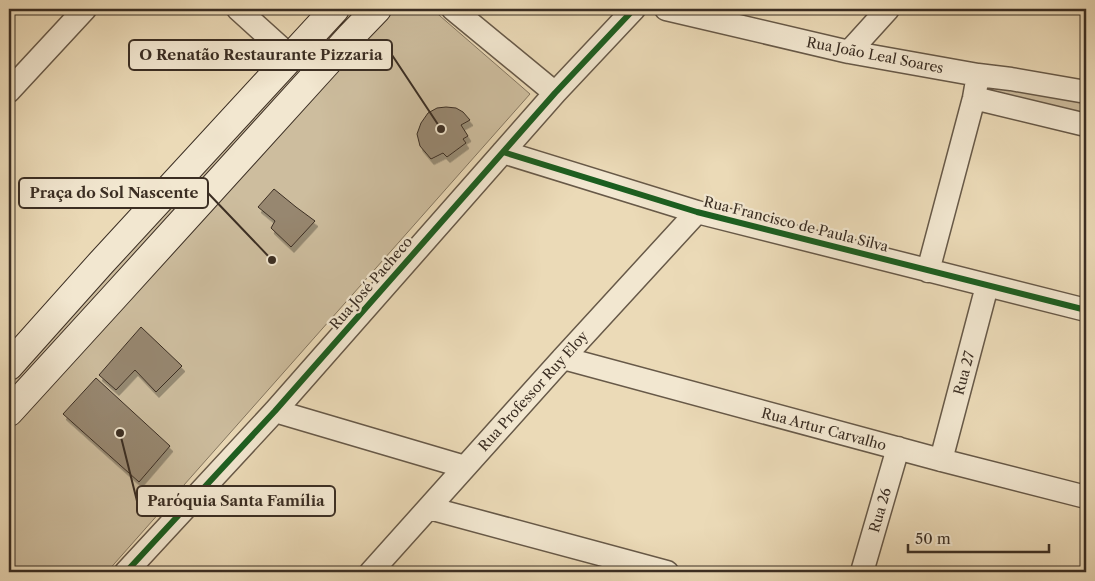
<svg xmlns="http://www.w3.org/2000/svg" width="1095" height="581" viewBox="0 0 1095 581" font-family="'Libre Caslon Text',serif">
<defs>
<filter id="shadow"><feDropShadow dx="3" dy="5.5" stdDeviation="0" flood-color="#0004"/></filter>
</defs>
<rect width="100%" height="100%" fill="#ebdab7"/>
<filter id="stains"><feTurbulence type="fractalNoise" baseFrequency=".004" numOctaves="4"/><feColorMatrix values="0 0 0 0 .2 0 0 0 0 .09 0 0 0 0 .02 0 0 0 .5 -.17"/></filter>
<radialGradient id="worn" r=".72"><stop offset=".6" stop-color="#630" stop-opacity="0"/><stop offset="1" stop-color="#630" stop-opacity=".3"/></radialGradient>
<!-- green -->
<path fill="#cdbd9e" stroke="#847660" d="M339,9H365L9,395V373Z
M390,9H432L530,94L107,572H9V426Z
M990,80L1086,98V126L989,94Z"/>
<!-- building -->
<path fill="#978770" stroke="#3b2e23" filter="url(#shadow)" d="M446,107L456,108L463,112L470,120L461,125L468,136L463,139L466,143L447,157L443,153L431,159L420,146L417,134L421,123L428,113L437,108Z
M274,189L296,207L315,221L291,247L271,228L275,221L258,207Z
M141,327L182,366L156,392L135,370L116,390L99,375Z
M96,378L170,446L139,482L63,414Z"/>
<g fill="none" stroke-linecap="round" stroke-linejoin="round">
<defs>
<path id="street" d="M238,9L291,57
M453,9L555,93
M666,9L849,52L978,75L1011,79L1086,92
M849,52L888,9
M9,91L85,9
M974,98L1086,125
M503,152L697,212L1086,310
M928,271L974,98L978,75
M563,358L941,460L1086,497
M275,411L465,467
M941,460L987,286
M429,508L667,572
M126,572L275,411L555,93L634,9
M371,572L563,358L697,212
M862,572L898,448"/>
<path id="secondary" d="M9,366L101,263L335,9
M9,412L114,297L351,36L377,9"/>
</defs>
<!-- street casing -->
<use href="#street" stroke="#675948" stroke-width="25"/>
<!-- secondary casing -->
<use href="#secondary" stroke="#3b2e23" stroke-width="30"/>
<!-- street -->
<use href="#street" stroke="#f2e7d0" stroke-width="22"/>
<!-- secondary -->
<use href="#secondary" stroke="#f2e7d0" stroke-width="28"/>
<defs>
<path id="cycleway" d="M503,152L697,212L1086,310
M126,572L275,411L555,93L634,9"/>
</defs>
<!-- cycleway casing -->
<use href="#cycleway" stroke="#f2e7d0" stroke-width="9"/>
<!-- cycleway -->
<use href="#cycleway" stroke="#1b5e20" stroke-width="6"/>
</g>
<g text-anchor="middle" stroke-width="4.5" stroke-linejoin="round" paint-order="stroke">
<!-- street labels -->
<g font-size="14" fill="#3b2e23" stroke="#f2e7d0">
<text transform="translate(875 55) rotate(11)" y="5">Rua João Leal Soares</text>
<text transform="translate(796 224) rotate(14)" y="5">Rua Francisco de Paula Silva</text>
<text transform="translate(371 283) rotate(-49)" y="5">Rua José Pacheco</text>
<text transform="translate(964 373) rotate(-75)" y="5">Rua 27</text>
<text transform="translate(533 391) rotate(-48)" y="5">Rua Professor Ruy Eloy</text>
<text transform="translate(824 429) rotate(15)" y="5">Rua Artur Carvalho</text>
<text transform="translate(880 510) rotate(-74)" y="5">Rua 26</text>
</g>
</g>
<!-- callouts -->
<path fill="none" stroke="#3b2e23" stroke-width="2" d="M441 129L392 55M272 260L208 193M120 433L137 501"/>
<g fill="#3b2e23" stroke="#f2e7d0" stroke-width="2">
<circle cx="441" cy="129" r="5"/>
<circle cx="272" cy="260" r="5"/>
<circle cx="120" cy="433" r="5"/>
</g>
<g fill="#f2e7d0" stroke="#3b2e23" stroke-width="2">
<rect x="129" y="40" width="263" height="30" rx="5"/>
<rect x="19" y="178" width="189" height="30" rx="5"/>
<rect x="137" y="486" width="198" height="30" rx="5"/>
</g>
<g font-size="15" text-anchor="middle" font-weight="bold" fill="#3b2e23">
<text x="261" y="60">O Renatão Restaurante Pizzaria</text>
<text x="114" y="198">Praça do Sol Nascente</text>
<text x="236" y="506">Paróquia Santa Família</text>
</g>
<!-- margin -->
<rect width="1095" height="581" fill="none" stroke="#ebdab7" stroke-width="30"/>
<rect x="10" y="10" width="1075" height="561" fill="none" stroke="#3b2e23" stroke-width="2.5"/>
<rect x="15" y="15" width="1065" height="551" fill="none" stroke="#3b2e23"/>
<!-- scale -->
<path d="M908 544v8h141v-8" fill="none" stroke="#3b2e23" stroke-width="2.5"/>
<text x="915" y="544" font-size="15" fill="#3b2e23" stroke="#f2e7d0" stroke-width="4" paint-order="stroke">50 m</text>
<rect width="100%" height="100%" filter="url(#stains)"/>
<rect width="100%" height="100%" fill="url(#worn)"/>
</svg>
